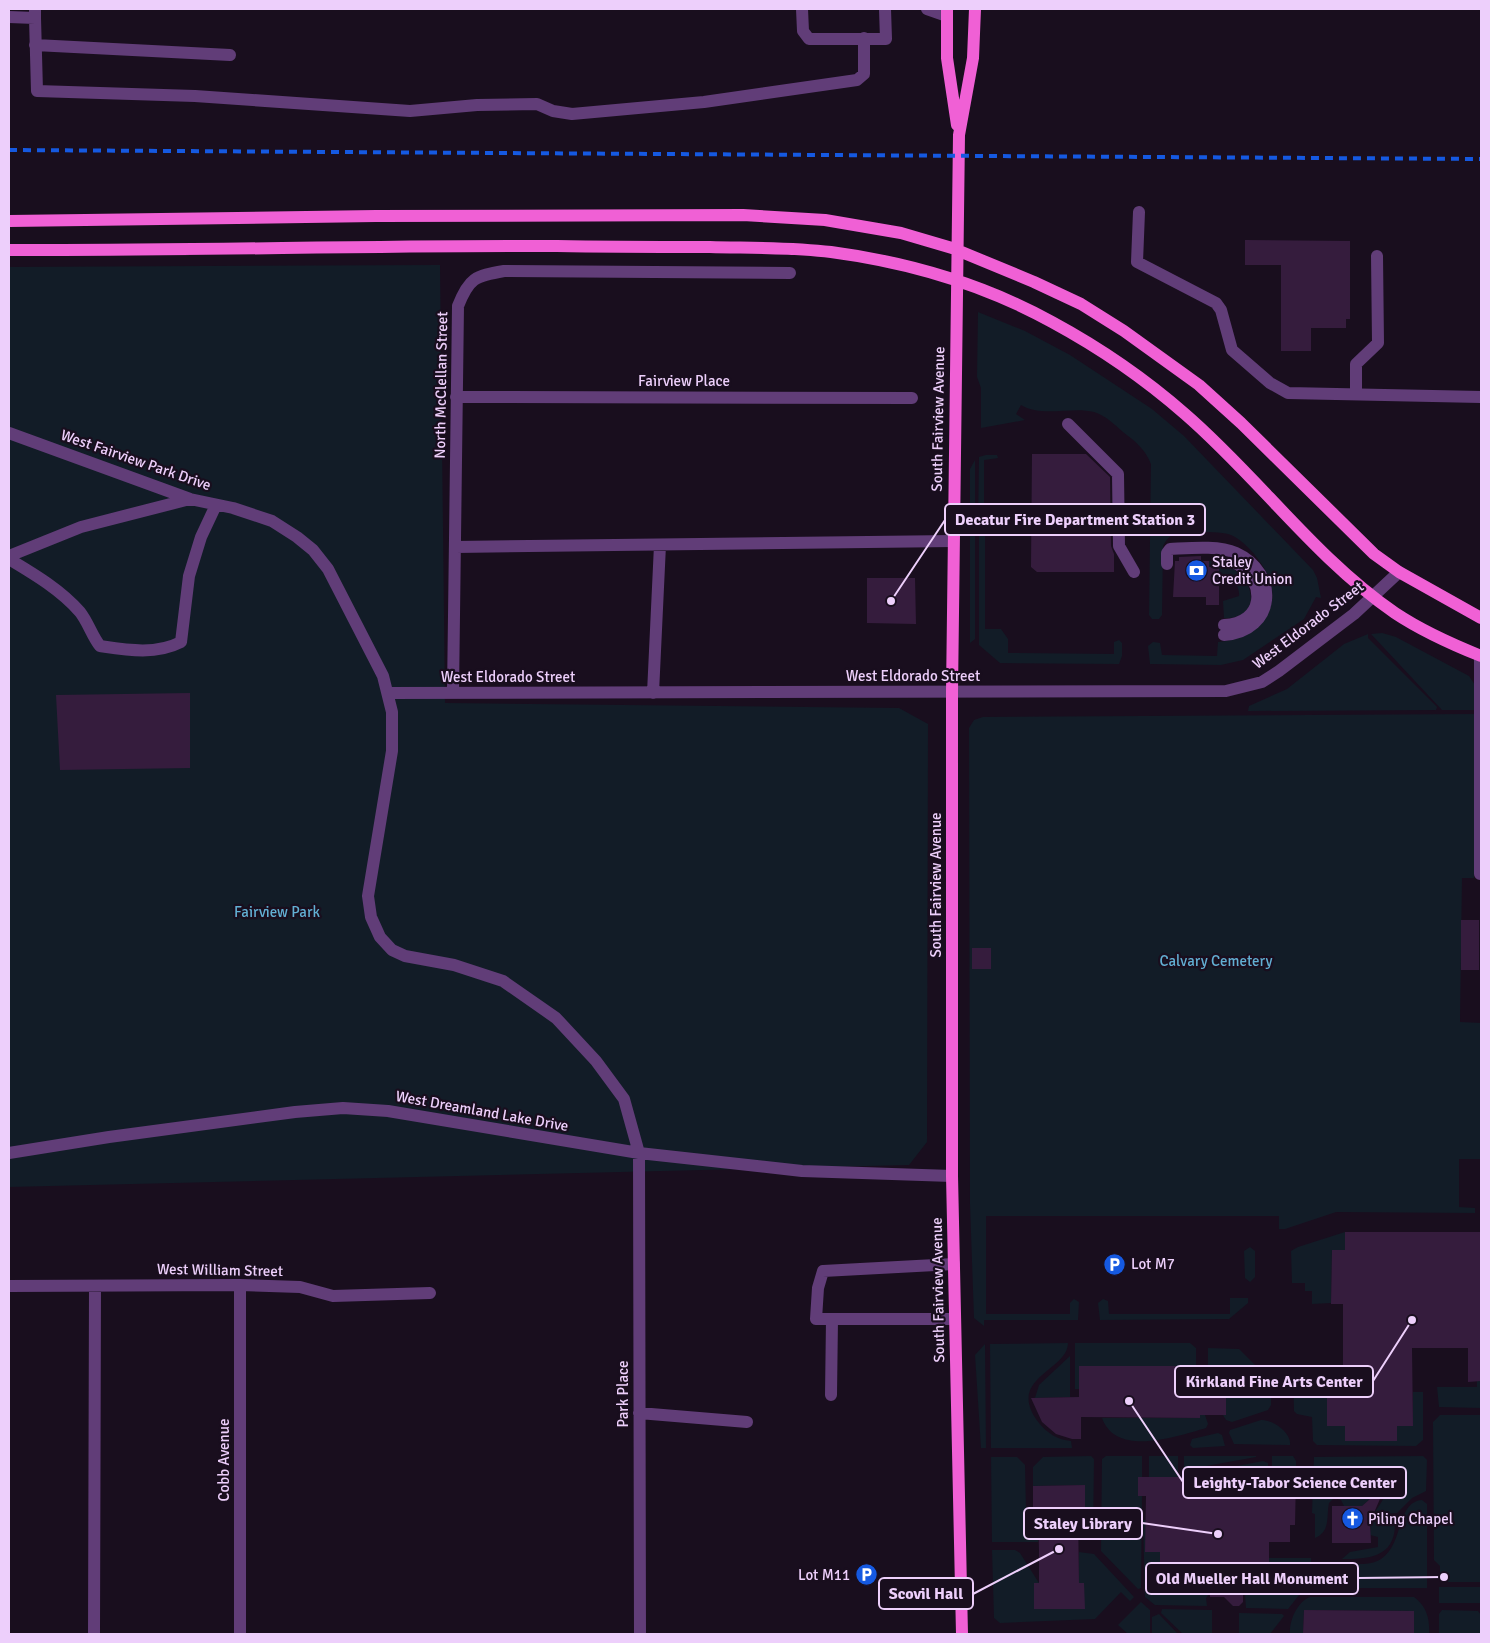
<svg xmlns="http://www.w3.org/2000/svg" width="1490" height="1643" viewBox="0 0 1490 1643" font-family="Signika,sans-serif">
<rect width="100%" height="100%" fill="#190e1e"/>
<!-- green -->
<path fill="#121c27" d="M440,265L445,703L899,708L928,724L927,1142L909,1165L9,1187V267Z
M978,312L1025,331L1070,355L1152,409L1184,436L1313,570L1317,578L1321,598L1316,597L1304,619L1243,660L1221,665L1150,664L1148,646L1153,642L1160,643L1162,655L1217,656L1218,642C1237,641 1247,633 1259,619C1263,614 1269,609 1271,604C1279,580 1251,544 1231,535C1223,531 1186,531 1177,533C1170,535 1166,540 1163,546L1162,615L1159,619H1152L1149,615L1151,464C1145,449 1136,442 1123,432C1115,425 1105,415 1094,412C1071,406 1043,418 1021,405L1016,414L1025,420L981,428V388L977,377Z
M986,455H997L998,458L984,460V521L999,522L1000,530L978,528L979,457Z
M975,460V639L970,643V469Z
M979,533H985V629H1001L1008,639V653L1114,654V642L1119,640L1122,643V656L1119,664L1000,663L979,645Z
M1209,561C1253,563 1269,619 1224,618L1223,601L1239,596C1240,583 1230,578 1219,575V567H1209Z
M1382,633L1396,637L1469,676L1475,685V710H1442L1371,634Z
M1368,634V638L1437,707L1436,710L1248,711L1249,706L1287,689L1344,644Z
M1475,714L1474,878H1462L1460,1022L1481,1023V1159H1459V1207L1475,1208V1213L1336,1212L1285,1229H1279V1216H986V1314H1070V1303L1074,1299L1079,1302L1078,1320H984V1326L974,1318L970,1204L969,728L974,720L983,717Z
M1345,1232V1250L1332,1251L1331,1303L1312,1304V1291H1305V1283H1292L1291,1251L1298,1247Z
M1250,1247L1255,1251V1277L1250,1282L1245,1278L1244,1251Z
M1230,1298H1248V1303L1229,1319L1100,1320L1098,1303L1103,1299L1108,1301L1109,1314H1230Z
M1068,1343C1068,1371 1004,1378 1039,1423C1047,1433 1058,1440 1071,1441L1072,1448H991L990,1344Z
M1075,1343H1190L1196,1348V1366H1079V1389H1075Z
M985,1344L986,1448H981L975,1355Z
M1208,1348L1239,1349L1255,1365L1271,1370V1405L1268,1410L1232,1422L1226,1420L1223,1415L1226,1397L1240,1396L1239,1366H1208Z
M1070,1356V1397L1035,1398L1039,1385Z
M1293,1373H1327L1328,1426H1345V1441L1397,1426H1413V1392H1423V1440L1416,1446L1317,1445L1313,1441L1312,1417L1297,1414L1294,1411Z
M1477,1381H1481V1408L1439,1407L1437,1387H1477Z
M1200,1415H1205L1208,1424L1206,1428C1178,1436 1116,1458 1102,1418H1200Z
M1440,1415H1481V1582H1448L1447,1576L1440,1574V1566L1434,1560L1433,1422Z
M1261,1420C1272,1419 1292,1433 1290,1445L1234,1444L1229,1433L1230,1430Z
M1218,1433L1222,1435L1225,1446L1193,1448L1190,1445L1192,1439Z
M1091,1456L1094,1459L1093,1537L1089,1539H1078V1513L1085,1512V1485L1033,1486V1467L1043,1457Z
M1106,1456H1142V1477H1138V1496H1142L1141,1588L1138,1589L1101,1551L1102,1459Z
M1149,1456H1178V1477H1149Z
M1184,1456H1256V1457L1184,1470Z
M1272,1456H1293L1296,1461V1477H1272Z
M1423,1456L1427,1460L1426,1491L1412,1498L1397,1513L1373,1515L1386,1495H1375L1362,1506H1344L1341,1500L1334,1498L1329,1503C1326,1517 1331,1531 1315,1538V1514L1312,1513L1314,1457Z
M991,1457H1017L1025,1465L1026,1511L1038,1512V1542H992Z
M1263,1461L1268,1463V1477H1213V1472L1216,1470Z
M1422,1500L1427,1504V1588H1314C1314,1583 1317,1580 1321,1575C1337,1553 1360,1572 1381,1559C1404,1544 1396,1502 1422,1500Z
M1143,1520H1146L1160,1552V1582H1210V1593L1206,1598L1207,1606L1155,1605L1145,1597Z
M1371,1520H1393L1395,1522C1396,1558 1368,1559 1342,1559L1350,1552L1378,1547V1537L1370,1535Z
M992,1550H1015L1020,1553L1039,1583H1034L1035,1609H1084V1583H1079V1552L1094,1554L1134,1597L1130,1601L1121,1592L1095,1619L1000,1623L994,1618Z
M1269,1558H1311V1580L1288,1609L1246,1608L1244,1582L1268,1583Z
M1439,1587H1481V1603H1439Z
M1310,1597H1414C1427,1606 1430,1620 1429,1634H1414L1413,1611L1304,1610L1303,1634H1290C1289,1621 1297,1602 1310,1597Z
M1141,1602L1150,1610V1634H1128L1118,1625Z
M1162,1609L1212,1610V1634H1183L1161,1613Z
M1442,1610L1478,1611L1481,1615V1634H1439V1614Z
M1239,1613L1282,1614L1284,1616L1270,1634H1239Z
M1159,1614L1178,1634H1152V1617Z"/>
<!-- building -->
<path fill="#351c3d" d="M1245,240L1350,241V319H1346V328H1311V351H1281V265H1245Z
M1032,454H1086L1110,477L1111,546L1114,554V572H1037L1031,567Z
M1201,556V561H1209V567H1219V605H1206V597H1173L1175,561H1179V557Z
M867,578H915L916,624L867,623Z
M190,693V768L60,770L56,695Z
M1461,920H1479V970H1461Z
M972,948H991V969H972Z
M1345,1232H1481V1381L1468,1382V1348H1412L1413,1426H1397V1441H1345V1426H1327V1373H1343V1304H1331L1332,1250H1345Z
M1079,1366H1239L1240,1397H1226V1415H1200V1418L1081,1417V1439H1072L1056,1434L1042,1422L1031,1398L1079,1397Z
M1138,1477H1296L1295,1525H1290V1542H1269V1583L1243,1582V1602L1239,1606H1233L1224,1597H1210V1582H1160V1552H1145L1146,1496H1138Z
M1085,1485V1513H1078L1079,1583H1084L1085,1609H1034V1583H1039V1551L1038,1512H1033V1486Z
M1386,1485L1370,1522L1371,1543H1332V1506H1362Z
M1304,1610L1414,1611V1634H1303Z"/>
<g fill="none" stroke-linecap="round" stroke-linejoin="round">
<!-- minor -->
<path stroke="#613d78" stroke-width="12" d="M802,9L803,31L809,39H886L885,9
M927,9L947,16
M9,17L35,18V9
M35,18L37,91L195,96L410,111L477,105L537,104L553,111L572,114L704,102L857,80L864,74V38
M35,45L230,55
M1139,212L1137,262L1216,303L1221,310L1232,350L1270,383L1288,393L1481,397
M1356,394V364L1378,343L1377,256
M456,397L912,398
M1068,424L1118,474L1119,546L1134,572
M9,433L190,499L233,508L272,521L297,537L313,550L328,569L383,676L392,712V751L368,896L371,917L380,937L392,950L405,956L454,965L503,981L556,1018L596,1061L624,1099L639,1153L640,1634
M455,547L953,541
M9,556L81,527L190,499
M9,559C34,574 61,590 80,612C88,622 92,636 100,646C127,650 156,655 181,642L189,576L201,537L216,505
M1167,564V553L1170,549C1190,548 1218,545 1236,553C1280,573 1276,631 1224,635
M1224,625C1264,624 1268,582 1236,563
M388,693L1226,691L1262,682L1279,671L1354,614L1399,572
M453,693L458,306C469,278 475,276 504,271L790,273
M653,693L660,545
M1480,874V656
M9,1153L109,1137L295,1112L343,1108L388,1111L639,1153L802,1171L952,1176
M954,1264L823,1271L818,1288L816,1319H955
M240,1285V1634
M9,1286L240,1285L300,1287L333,1296L430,1293
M831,1395L832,1319
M639,1413L747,1422
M94,1634L95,1286"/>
<!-- major -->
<path stroke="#f060d5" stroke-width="12" d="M947,9V58L957,125
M9,221L376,216L743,215L825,220L901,233L952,248L1034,282L1081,304L1124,331L1199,385L1241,423L1374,554L1399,572L1481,618
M9,250C191,251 374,245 557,246C608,247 659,247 710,247C750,248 791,247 831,252C907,262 985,285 1052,322C1100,348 1144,378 1185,414C1258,477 1315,558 1395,613C1422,631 1451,644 1481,656
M962,1634L952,1176V692L959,135L973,58L975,9"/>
<!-- rail -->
<path stroke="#1559e1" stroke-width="4" stroke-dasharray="8 6" stroke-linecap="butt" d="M9,150L1481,159"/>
</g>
<!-- icons -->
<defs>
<symbol id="bank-disc" viewBox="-11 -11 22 22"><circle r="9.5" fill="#1559e1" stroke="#190e1e"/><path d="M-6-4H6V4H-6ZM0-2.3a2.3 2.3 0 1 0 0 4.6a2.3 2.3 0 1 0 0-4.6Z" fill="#fff"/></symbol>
<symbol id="parking-disc" viewBox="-11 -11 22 22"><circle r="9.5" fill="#1559e1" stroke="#190e1e"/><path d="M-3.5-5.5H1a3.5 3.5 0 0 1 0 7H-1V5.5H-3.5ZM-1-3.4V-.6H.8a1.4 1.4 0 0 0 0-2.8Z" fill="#fff"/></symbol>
<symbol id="church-disc" viewBox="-11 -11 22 22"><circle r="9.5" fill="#1559e1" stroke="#190e1e"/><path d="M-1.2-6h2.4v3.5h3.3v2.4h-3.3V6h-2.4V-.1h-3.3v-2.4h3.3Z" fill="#fff"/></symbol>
</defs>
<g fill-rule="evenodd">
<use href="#bank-disc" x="1184" y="558" width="25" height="25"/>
<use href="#parking-disc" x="1102" y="1252" width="25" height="25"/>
<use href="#church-disc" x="1340" y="1506" width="25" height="25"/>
<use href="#parking-disc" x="854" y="1562" width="25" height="25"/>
</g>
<g text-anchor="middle" stroke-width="4.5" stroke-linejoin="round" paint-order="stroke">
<!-- street labels -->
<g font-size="15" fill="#edcffb" stroke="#190e1e">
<text x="684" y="386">Fairview Place</text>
<text transform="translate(441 385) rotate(-89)" y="5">North McClellan Street</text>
<text transform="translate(938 419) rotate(-89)" y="5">South Fairview Avenue</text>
<text transform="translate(136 460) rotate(19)" y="5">West Fairview Park Drive</text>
<text transform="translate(1308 625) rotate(-37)" y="5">West Eldorado Street</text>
<text x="913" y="681">West Eldorado Street</text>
<text x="508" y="682">West Eldorado Street</text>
<text transform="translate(936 885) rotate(-90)" y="5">South Fairview Avenue</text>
<text transform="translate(482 1111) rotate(10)" y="5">West Dreamland Lake Drive</text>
<text transform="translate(220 1270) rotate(1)" y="5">West William Street</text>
<text transform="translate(938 1290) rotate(-91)" y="5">South Fairview Avenue</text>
<text transform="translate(623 1394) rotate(-90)" y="5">Park Place</text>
<text transform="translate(224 1460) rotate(-90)" y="5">Cobb Avenue</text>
</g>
<!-- poi labels -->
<g font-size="15" fill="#edcffb" stroke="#190e1e" text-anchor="start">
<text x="1212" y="567">Staley<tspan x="1212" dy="17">Credit Union</tspan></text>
<text x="1131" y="1269">Lot M7</text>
<text x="1368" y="1524">Piling Chapel</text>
<text x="850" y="1580" text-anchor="end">Lot M11</text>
</g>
<!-- park labels -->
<g font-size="15" fill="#62afd3" stroke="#190e1e">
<text x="277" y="917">Fairview Park</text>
<text x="1216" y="966">Calvary Cemetery</text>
</g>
</g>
<!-- callouts -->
<path fill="none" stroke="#edcffb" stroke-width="2" d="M891 601L945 520M1412 1320L1373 1381M1129 1401L1183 1482M1218 1534L1142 1523M1444 1577L1358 1578M1059 1549L973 1594"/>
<g fill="#edcffb" stroke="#190e1e" stroke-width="2">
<circle cx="891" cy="601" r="5"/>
<circle cx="1412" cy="1320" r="5"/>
<circle cx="1129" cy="1401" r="5"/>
<circle cx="1218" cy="1534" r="5"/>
<circle cx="1444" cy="1577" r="5"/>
<circle cx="1059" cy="1549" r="5"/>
</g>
<g fill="#190e1e" stroke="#edcffb" stroke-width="2">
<rect x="945" y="504" width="260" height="31" rx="5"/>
<rect x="1175" y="1366" width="198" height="31" rx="5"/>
<rect x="1183" y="1467" width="223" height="31" rx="5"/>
<rect x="1024" y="1508" width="118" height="31" rx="5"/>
<rect x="1146" y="1563" width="212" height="31" rx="5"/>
<rect x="879" y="1578" width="94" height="31" rx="5"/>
</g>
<g font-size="16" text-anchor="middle" font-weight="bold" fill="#edcffb">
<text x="1075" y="525">Decatur Fire Department Station 3</text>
<text x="1274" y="1387">Kirkland Fine Arts Center</text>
<text x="1295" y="1488">Leighty-Tabor Science Center</text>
<text x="1083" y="1529">Staley Library</text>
<text x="1252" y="1584">Old Mueller Hall Monument</text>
<text x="926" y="1599">Scovil Hall</text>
</g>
<!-- border -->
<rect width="1490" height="1643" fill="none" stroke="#edcffb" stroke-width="20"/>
</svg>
